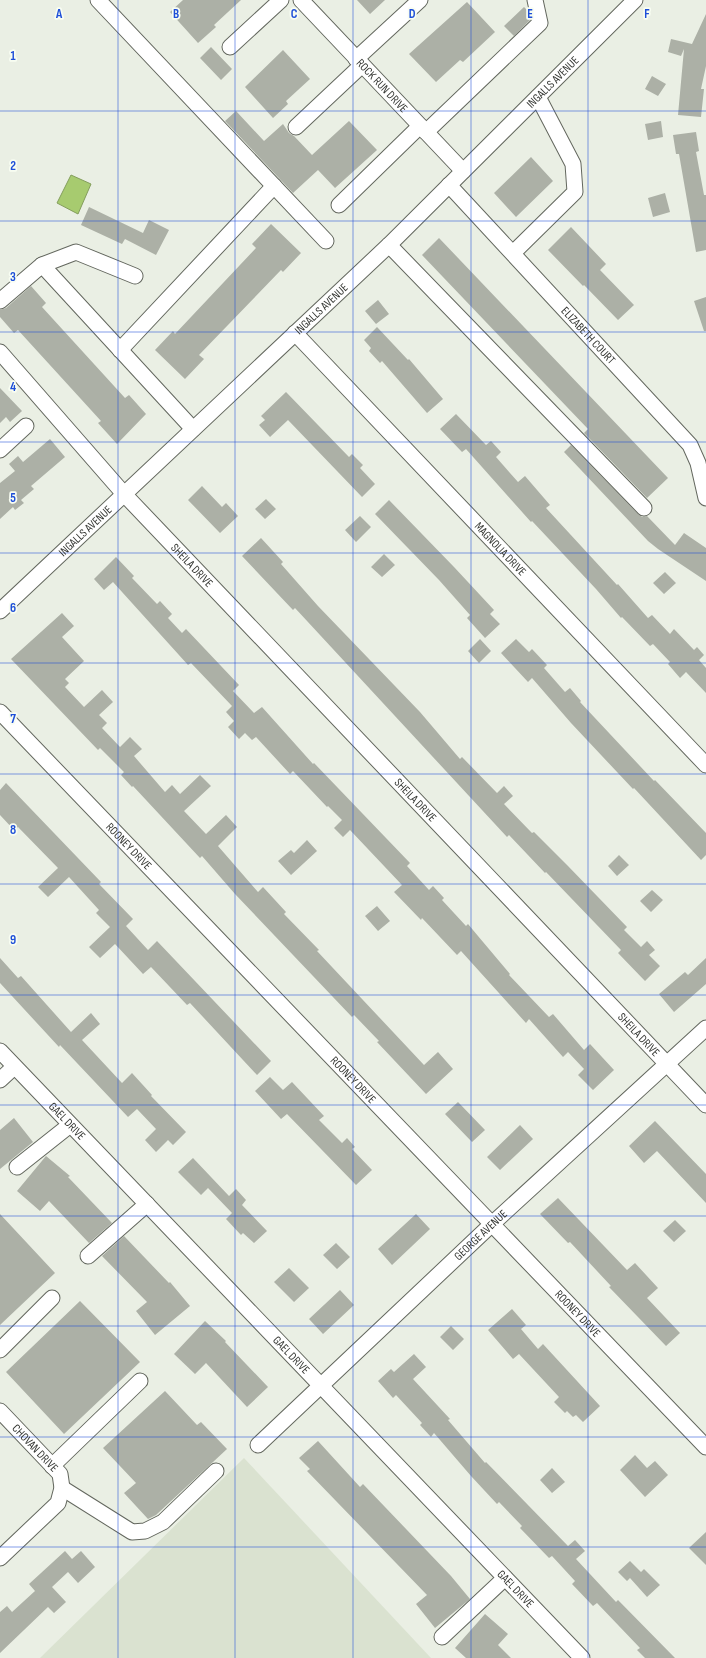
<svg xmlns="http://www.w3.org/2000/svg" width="706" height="1658" viewBox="0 0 706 1658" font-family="'Sofia Sans Condensed',sans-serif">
<rect width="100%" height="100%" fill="#eaefe4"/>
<!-- built -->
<path fill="#dae2d0" d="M244,1458L431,1658H40Z"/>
<!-- water -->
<path fill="#a7cb6f" stroke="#849e5d" d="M71,175L91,184L78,214L57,203Z"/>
<!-- building -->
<path fill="#acb0a6" d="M183,0H241L214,25L216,27L198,43L170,12Z
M357,0H385L370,14Z
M467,2L495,32L463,62L460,60L436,82L409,54Z
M524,7L528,11L530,20L514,36L504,26Z
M706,14V66L701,89H704L701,117L678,115L684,49L681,56L668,52L671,39L692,44Z
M211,47L232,69L221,80L200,58Z
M283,50L310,79L286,101L288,104L273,118L245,87Z
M652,76L666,84L658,96L645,89Z
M236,111L264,141L283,124L289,133L294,136L312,155L349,121L377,150L335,188L318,170L293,193L225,121Z
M661,121L663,137L648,140L645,124Z
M696,132L699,151L696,152L704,195H706V250L696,252L679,154H676L673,135Z
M531,157L553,181L516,217L494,193Z
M665,193L670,212L653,217L648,198Z
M89,207L143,233L149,220L169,230L156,255L125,239L122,244L81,225Z
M271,224L301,253L283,272L281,270L199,355L204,359L185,379L155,350L173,331L175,334L256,248L252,244Z
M571,227L606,264L600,270L634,305L618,320L584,285L583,286L548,250Z
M439,238L668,478L647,498L584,433L588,429L422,255Z
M31,286L46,303L42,307L125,398L129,395L146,414L117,444L98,423L101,421L18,330L14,333L0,317V310L6,308Z
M706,297V331H704L694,301Z
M378,300L389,314L376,324L365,311Z
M377,327L408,360L409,359L443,399L427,413L382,361L380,363L369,351L371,348L364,340Z
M0,388L22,411L10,422L6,417L0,423Z
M286,392L349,457L352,454L363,465L360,468L375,484L362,497L288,420L270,437L259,425L265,420L261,416Z
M456,414L486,445L491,441L501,452L496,457L518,482L525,476L550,505L546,508L617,585L618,584L648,618L652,615L670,634L674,629L694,650L697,647L704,655L699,660L706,668V693L686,672L680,678L668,664L670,662L653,644L650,646L622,617L621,618L596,589L532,521L531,522L466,449L462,452L440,429Z
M50,439L65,457L31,486L34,489L21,500L24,503L15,510L13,507L0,519V483L15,471L9,464L18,456L23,462Z
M571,445L638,514L642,517L647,516L675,545L684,533L706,548V581L658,549L648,541L564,452Z
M202,486L222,507L226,503L238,516L220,533L188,500Z
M266,499L276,509L265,519L255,509Z
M389,500L454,567L494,610L490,614L500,624L485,638L467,618L470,615L439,580L375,514Z
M360,516L371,527L356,542L345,530Z
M261,538L283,562L281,564L318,606L420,712L460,759L462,757L497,793L504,786L513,796L504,804L532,833L534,832L568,866L627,927L624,930L641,947L647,941L655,950L649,955L660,966L645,981L618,953L621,950L546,872L545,873L509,835L507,837L295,608L293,610L242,556Z
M384,554L395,565L382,577L371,567Z
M116,557L134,576L132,578L157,604L160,601L172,614L168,618L182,633L186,629L239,685L233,691L254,713L262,707L313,764L314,763L410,863L407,866L429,890L433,886L444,898L442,900L466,926L468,924L478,936L510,974L509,975L549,1017L553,1014L584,1050L590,1044L614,1070L593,1090L578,1075L584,1069L568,1052L563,1057L529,1019L526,1023L461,951L457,955L422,918L421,920L394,892L402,885L350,830L343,837L334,828L342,820L328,806L327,807L293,771L290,774L256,737L252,740L245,733L239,739L228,727L234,721L226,712L232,706L191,663L188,665L113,582L104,590L94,579Z
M665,572L676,583L664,594L653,583Z
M62,613L74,626L62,637L84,661L65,679L69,683L65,687L84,707L102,690L113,702L99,715L107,723L102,728L120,747L130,737L142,749L134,756L165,792L172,785L180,794L200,775L211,786L184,811L206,834L226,815L237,827L218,846L258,892L263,887L286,912L284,914L319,950L317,951L424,1065L438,1052L453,1069L426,1094L377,1042L379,1041L354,1015L352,1017L235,894L202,856L200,858L133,786L132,787L121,775L124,772L100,748L98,750L11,659Z
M480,639L491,651L479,663L468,651Z
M516,639L529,652L532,649L547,665L544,668L565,692L570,688L581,701L580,702L654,781L655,780L706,833V855L701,860L634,788L633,789L571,723L532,678L528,682L501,653Z
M6,783L101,882L99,884L133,919L126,926L148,950L157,941L271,1061L257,1075L190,1003L187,1005L151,967L143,974L115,944L100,958L89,947L110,927L96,913L99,910L69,877L48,897L38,887L58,868L18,827L14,830L0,815V790Z
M307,840L317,851L291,875L278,861L291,850L294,853Z
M619,855L629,865L617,876L608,866Z
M652,890L663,900L651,912L640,901Z
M377,906L390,921L378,931L365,916Z
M0,958L18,978L21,976L71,1032L91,1013L100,1024L82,1040L122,1083L132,1073L152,1095L151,1096L186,1132L173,1145L168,1140L156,1152L145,1140L156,1129L137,1109L128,1117L60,1045L59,1047L0,983Z
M706,958V984L674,1012L659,994L685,972L688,975Z
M270,1077L283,1090L292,1082L324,1116L319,1120L342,1143L347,1138L355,1147L352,1149L372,1170L356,1185L287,1114L281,1119L255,1091Z
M458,1102L485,1130L472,1142L445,1114Z
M14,1118L33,1142L0,1169V1130Z
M655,1121L706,1174V1203L657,1151L644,1163L629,1146Z
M520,1125L533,1139L500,1170L487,1157Z
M46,1156L70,1176L68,1177L112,1223L89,1243L49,1201L40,1211L17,1191Z
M193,1158L229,1196L236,1189L246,1200L242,1205L267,1231L254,1243L243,1233L241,1235L226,1219L232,1213L208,1188L201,1195L178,1172Z
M558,1198L627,1270L635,1263L658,1288L647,1298L680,1333L666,1346L609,1287L611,1286L570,1242L568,1243L540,1214Z
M0,1214L55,1273L0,1325Z
M416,1214L430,1229L392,1265L378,1249Z
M675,1220L686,1231L674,1242L663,1231Z
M124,1236L169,1283L170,1282L190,1306L155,1335L136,1311L147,1302L102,1256Z
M336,1243L350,1257L337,1269L323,1255Z
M289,1268L309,1288L294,1302L274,1282Z
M340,1290L354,1305L323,1334L309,1319Z
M80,1301L140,1362L64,1434L6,1372Z
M512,1309L526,1325L521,1329L538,1349L543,1344L600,1406L583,1422L576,1415L573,1417L567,1411L565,1413L554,1402L559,1397L519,1354L513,1359L488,1330Z
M205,1321L226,1341L225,1342L268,1387L247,1407L206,1363L195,1374L174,1354Z
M451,1326L464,1339L453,1350L440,1337Z
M414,1354L426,1367L413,1379L450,1419L448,1420L485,1463L486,1462L568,1546L575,1540L585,1551L576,1559L616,1602L618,1600L675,1658H645L637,1650L640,1648L597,1603L593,1606L572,1584L575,1581L552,1556L549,1558L520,1528L522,1526L499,1502L497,1504L471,1476L434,1433L431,1437L420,1425L422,1423L396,1395L393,1398L378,1381L391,1369L394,1372Z
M165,1391L197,1425L201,1422L227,1449L156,1515L148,1519L124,1493L136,1483L103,1448Z
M318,1441L360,1487L363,1484L451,1576L470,1599L435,1628L416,1604L427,1595L307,1471L310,1469L299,1458Z
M635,1455L647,1468L655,1461L668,1475L645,1497L620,1470Z
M552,1468L565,1482L552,1493L540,1480Z
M706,1532V1565L689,1548Z
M65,1551L72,1559L81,1551L95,1567L78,1583L68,1572L52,1587L66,1602L54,1613L48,1607L0,1653V1612L7,1606L12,1612L35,1591L29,1584Z
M630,1561L641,1572L644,1569L660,1585L647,1597L630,1578L627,1581L618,1572Z
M485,1614L508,1634L498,1645L511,1658H466L455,1648Z"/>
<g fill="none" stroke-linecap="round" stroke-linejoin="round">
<defs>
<g id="minor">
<path d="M98,0L326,241"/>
<path id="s1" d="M301,0L463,171"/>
<path d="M230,47L281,0"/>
<path d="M356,59L420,0"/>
<path d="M296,127L362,65"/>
<path d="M426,132L540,23L535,0"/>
<path id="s2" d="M449,185L690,445L698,463L706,498"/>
<path d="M339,205L420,126"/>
<path d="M389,245L644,508"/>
<path d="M513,253L575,192L573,164L538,97"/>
<path d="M42,265L76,252L135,276"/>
<path d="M0,301L42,265L193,429"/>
<path id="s3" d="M295,333L706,765"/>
<path d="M120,350L274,186"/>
<path id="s4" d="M0,352L124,494L706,1105"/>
<path d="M0,450L26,426"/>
<path id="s5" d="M0,611L389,245L635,0"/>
<path id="s6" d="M0,712L706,1447"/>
<path id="s7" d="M0,1051L582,1658"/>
<path d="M0,1080L14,1067"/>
<path d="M17,1167L70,1125"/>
<path d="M88,1256L147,1204"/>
<path d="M0,1350L52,1298"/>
<path id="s8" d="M0,1411L60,1474L62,1488L58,1503L0,1558"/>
<path id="s9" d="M258,1445L492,1224L706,1028"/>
<path d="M52,1466L140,1381"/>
<path d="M62,1488L132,1532L145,1531L163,1522L216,1471"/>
<path d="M442,1637L505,1578"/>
</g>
</defs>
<!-- minor casing -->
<use href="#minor" stroke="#63675e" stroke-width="17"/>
<!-- minor -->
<use href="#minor" stroke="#fff" stroke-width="15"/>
</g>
<!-- grid -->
<path fill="none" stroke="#1d4ed8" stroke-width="1" stroke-opacity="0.55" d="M118,0V1658M235,0V1658M353,0V1658M471,0V1658M588,0V1658M0,111H706M0,221H706M0,332H706M0,442H706M0,553H706M0,663H706M0,774H706M0,884H706M0,995H706M0,1105H706M0,1216H706M0,1326H706M0,1437H706M0,1547H706"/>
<g text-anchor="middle" stroke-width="3.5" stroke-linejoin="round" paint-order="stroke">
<!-- street labels -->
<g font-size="12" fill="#343632" stroke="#f8fdf2">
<text dy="4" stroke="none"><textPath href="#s5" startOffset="765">INGALLS AVENUE</textPath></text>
<text dy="4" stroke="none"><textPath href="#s1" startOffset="118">ROCK RUN DRIVE</textPath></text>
<text dy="4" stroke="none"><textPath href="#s5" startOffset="441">INGALLS AVENUE</textPath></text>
<text dy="4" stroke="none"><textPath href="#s2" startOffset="205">ELIZABETH COURT</textPath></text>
<text dy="4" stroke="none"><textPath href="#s5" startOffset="117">INGALLS AVENUE</textPath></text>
<text dy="4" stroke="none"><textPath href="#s3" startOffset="298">MAGNOLIA DRIVE</textPath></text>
<text dy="4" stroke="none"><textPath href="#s4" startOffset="287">SHEILA DRIVE</textPath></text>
<text dy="4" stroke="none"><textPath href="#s4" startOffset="611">SHEILA DRIVE</textPath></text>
<text dy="4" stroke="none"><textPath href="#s6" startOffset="186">ROONEY DRIVE</textPath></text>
<text dy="4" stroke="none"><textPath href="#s4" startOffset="935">SHEILA DRIVE</textPath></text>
<text dy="4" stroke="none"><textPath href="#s6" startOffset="510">ROONEY DRIVE</textPath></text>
<text dy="4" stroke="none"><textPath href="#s7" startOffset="97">GAEL DRIVE</textPath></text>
<text dy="4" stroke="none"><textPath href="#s9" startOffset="306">GEORGE AVENUE</textPath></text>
<text dy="4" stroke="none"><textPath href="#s6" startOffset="834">ROONEY DRIVE</textPath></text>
<text dy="4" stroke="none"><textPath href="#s7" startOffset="421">GAEL DRIVE</textPath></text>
<text dy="4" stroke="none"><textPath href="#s8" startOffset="51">CHOVAN DRIVE</textPath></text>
<text dy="4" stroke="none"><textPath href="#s7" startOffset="745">GAEL DRIVE</textPath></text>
</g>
</g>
<g font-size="13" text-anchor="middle" font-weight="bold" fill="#1d4ed8" stroke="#f8fdf2" stroke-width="3.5" stroke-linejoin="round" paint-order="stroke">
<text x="59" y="18">A</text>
<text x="176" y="18">B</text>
<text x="294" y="18">C</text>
<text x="412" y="18">D</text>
<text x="530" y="18">E</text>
<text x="647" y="18">F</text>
<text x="13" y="60">1</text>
<text x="13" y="170">2</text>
<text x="13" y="281">3</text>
<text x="13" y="391">4</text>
<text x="13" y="502">5</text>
<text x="13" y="612">6</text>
<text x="13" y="723">7</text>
<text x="13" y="834">8</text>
<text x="13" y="944">9</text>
</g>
</svg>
